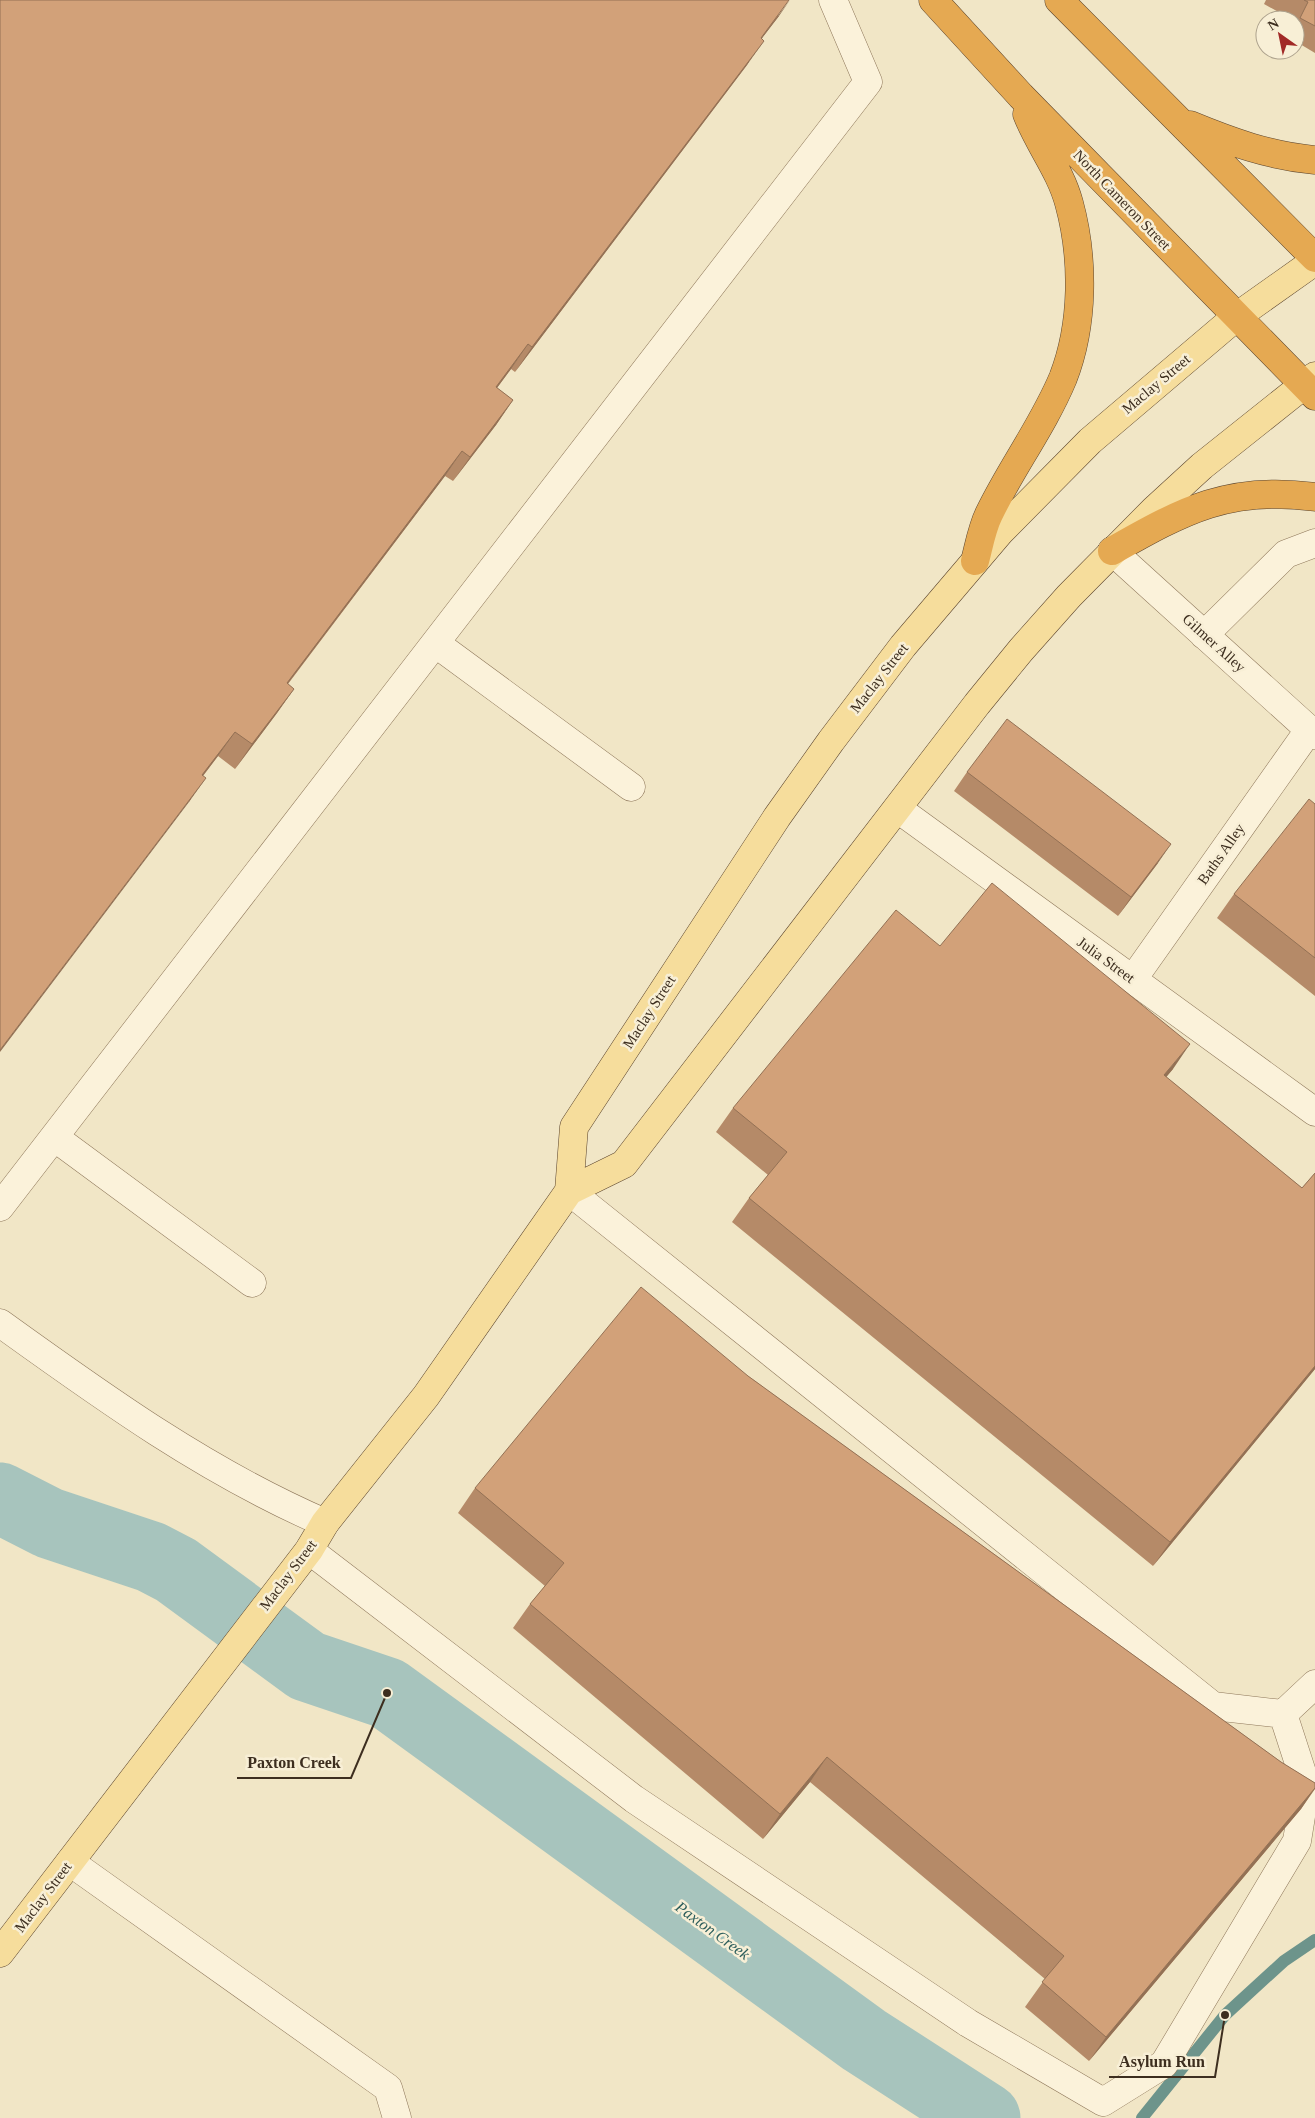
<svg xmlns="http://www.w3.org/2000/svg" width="1315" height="2118" viewBox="0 0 1315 2118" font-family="Georgia,serif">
<rect width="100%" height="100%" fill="#f1e6c6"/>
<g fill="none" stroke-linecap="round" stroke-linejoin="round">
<!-- stream -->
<path stroke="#6d948b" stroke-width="12" d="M1142,2118L1225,2015L1284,1961L1315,1940"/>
<!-- river -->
<path stroke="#a7c4bd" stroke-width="71" d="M0,1498L49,1523L151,1557L176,1570L307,1666L387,1693L864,2040L985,2118"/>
<defs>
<path id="minor" d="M1112,551L1315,735
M1204,635L1286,554L1315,543
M435,643L631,787
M898,809L1315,1112
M1133,979L1309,730
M54,1137L252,1283
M569,1191L1213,1706L1283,1714L1315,1684
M0,1207L868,82L833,0
M0,1323C104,1398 207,1472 325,1523
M309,1550L634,1799L968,2023L1103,2102L1164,2064L1297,1841L1306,1785L1283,1714
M70,1862L388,2088L397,2118"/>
<path id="major" d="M569,1191L574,1127L777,817L831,741L903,646L1000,532L1090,441L1236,317L1315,261
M0,1953L309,1550L325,1523L426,1396L569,1191L624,1164L977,704L1021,650L1069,596L1154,510L1202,466L1315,376"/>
<path id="highway" d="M933,0L1021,96L1315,396
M1059,0L1315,258
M1190,125C1231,142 1270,156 1315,160
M1112,551C1184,510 1230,485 1315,497
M975,561C979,546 982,528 989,514C1011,468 1043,426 1063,378C1084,324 1084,258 1069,203C1060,170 1039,145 1027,114"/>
</defs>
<!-- minor casing -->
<use href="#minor" stroke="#8e775a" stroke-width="29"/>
<!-- major casing -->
<use href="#major" stroke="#5c452e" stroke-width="29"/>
<!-- highway casing -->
<use href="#highway" stroke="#5c452e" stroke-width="29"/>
<!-- minor -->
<use href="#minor" stroke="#fbf2da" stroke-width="28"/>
<!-- major -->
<use href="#major" stroke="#f6dd9c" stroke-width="28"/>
<!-- highway -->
<use href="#highway" stroke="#e5a952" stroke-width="28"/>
</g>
<!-- wall -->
<path fill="#b58a68" d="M0,0L779,16L761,39L747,65L515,372L511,369L497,388L513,400L496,425L453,481L445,476L288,684L294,689L277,713L235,769L218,756L203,776L189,802Z
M1266,0H1315V53L1295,41V20H1293L1264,4Z
M967,772L1158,863L1118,916L954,791Z
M1315,804V996L1217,918L1234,894Z
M1173,1069L1166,1077L1302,1188L1315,1173V1369L1153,1566L732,1222L749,1198L768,1175L716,1132L733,1108Z
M748,1376L1281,1762L1315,1783V1789L1301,1809L1089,2061L1025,2007L1045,1979L810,1782L763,1839L513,1628L530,1604L545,1586L458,1513L475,1488Z"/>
<!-- shaded-wall -->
<path fill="#937155" d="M790,0L779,16L744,62L761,38Z
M764,41L747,65L515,372L532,347Z
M528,344L511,369L479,412L496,387Z
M513,400L496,425L453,481L470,457Z
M462,451L445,476L270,707L287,683Z
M294,689L277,713L235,769L252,744Z
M235,732L218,756L185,799L202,775Z
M206,778L189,802L0,1052V1050Z
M1171,844L1158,863L1118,916L1131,897Z
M1190,1044L1173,1069L1147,1100L1164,1075Z
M1315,1366V1369L1153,1566L1170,1542Z
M827,1757L810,1782L763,1839L780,1814Z
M1315,1788L1301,1809L1089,2061L1106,2037Z"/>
<!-- building -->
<path fill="#d2a179" stroke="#937155" d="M0,0H789L761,38L764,41L532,347L528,344L496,387L513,400L470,457L462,451L287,683L294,689L252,744L235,732L202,775L206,778L0,1050Z
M1304,0H1315V26L1300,18L1308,2Z
M1007,719L1171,844L1131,897L967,772Z
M1309,799L1315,804V958L1234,894Z
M992,883L1190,1044L1164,1075L1302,1188L1315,1173V1366L1170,1542L749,1198L787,1152L733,1108L896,910L940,946Z
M641,1287L748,1376L1281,1762L1315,1783V1788L1106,2037L1042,1982L1064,1956L827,1757L780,1814L530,1604L564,1563L475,1488Z"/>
<g text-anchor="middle" stroke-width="5" stroke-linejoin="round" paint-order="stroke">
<!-- street labels -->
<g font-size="15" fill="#3d2e1f" stroke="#f8efd6">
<text transform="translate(1122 200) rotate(46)" y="5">North Cameron Street</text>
<text transform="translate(1156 384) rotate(-40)" y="5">Maclay Street</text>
<text transform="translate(1214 643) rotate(42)" y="5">Gilmer Alley</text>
<text transform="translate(879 678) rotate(-52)" y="5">Maclay Street</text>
<text transform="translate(1221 854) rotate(-55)" y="5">Baths Alley</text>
<text transform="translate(1106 960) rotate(36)" y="5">Julia Street</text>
<text transform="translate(649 1012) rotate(-57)" y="5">Maclay Street</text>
<text transform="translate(288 1575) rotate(-53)" y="5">Maclay Street</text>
<text transform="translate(43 1897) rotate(-53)" y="5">Maclay Street</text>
</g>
<!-- water labels -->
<g font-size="16" font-style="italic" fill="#2d5e5c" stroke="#f8efd6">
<text transform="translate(713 1930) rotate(36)" y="6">Paxton Creek</text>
</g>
</g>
<!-- callouts -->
<path fill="none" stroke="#3d2e1f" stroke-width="2" d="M387 1693L351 1778H237M1225 2015L1215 2077H1109"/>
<g fill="#3d2e1f" stroke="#f8efd6" stroke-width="2">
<circle cx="387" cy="1693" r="5"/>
<circle cx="1225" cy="2015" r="5"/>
</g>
<g font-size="16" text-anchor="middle" font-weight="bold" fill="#3d2e1f" stroke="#f8efd6" stroke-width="5" stroke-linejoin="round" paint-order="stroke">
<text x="294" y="1768">Paxton Creek</text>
<text x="1162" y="2067">Asylum Run</text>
</g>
<!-- north arrow -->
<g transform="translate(1280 35) rotate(327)"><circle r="24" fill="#f8efd6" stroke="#ada28d"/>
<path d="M0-4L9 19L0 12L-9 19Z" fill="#a12926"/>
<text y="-8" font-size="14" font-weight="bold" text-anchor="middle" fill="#3d2e1f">N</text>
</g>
</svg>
